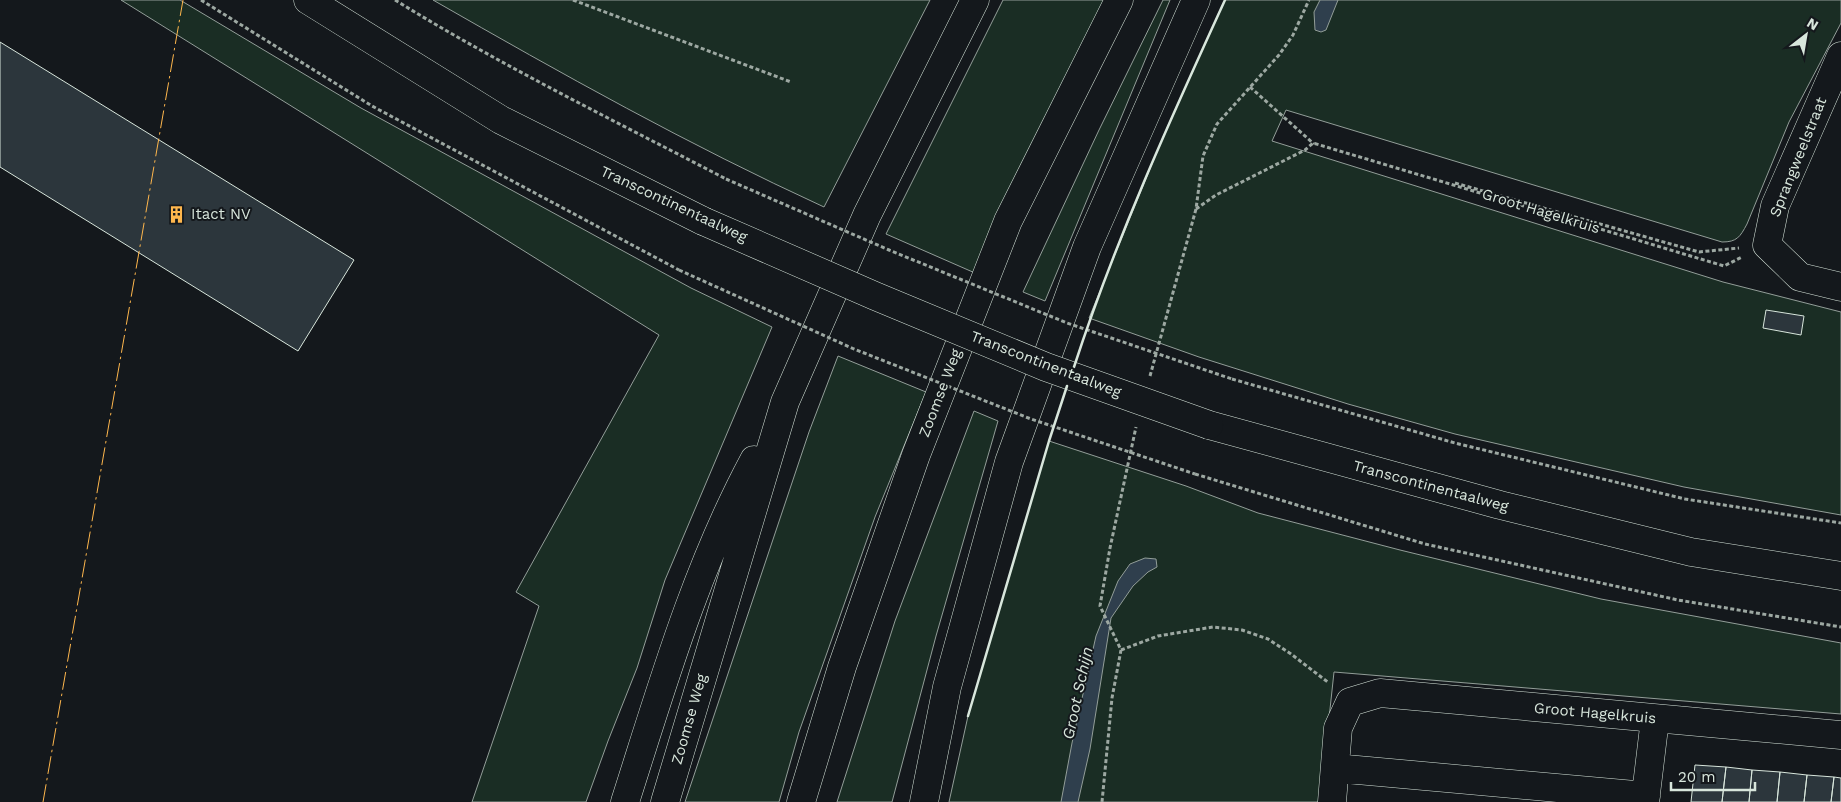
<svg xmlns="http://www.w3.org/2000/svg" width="1841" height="802" viewBox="0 0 1841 802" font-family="'Work Sans',sans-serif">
<rect width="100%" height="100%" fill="#14181c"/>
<!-- green -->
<path fill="#1a2d24" stroke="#939e99" d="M121,0H180L361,108L691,288L772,327L665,580L637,668L608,741L586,802H472L539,606L516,592L659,335Z
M433,0H930L824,207C689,145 562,74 433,0Z
M1003,0H1105L975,273L886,234Z
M1163,0H1170L1045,301L1023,292L1099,130Z
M1225,0H1841V23L1789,122L1747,224C1740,237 1737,242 1722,242L1286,110L1272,141L1723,282L1841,312V515L1684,487L1455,434L1348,404L1199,357L1089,318L1163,137Z
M838,356L926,392L875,517L799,732L779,802H685L809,432Z
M974,411L998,421L936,636L892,802H837L895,621Z
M1049,441L1186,486L1258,513L1400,550L1601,599L1841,643V714L1334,672L1320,802H949L968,716Z"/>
<!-- water -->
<path fill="#2f3f4d" stroke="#939e99" d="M1320,0H1338L1326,30L1321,32L1315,30L1314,12Z
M1145,558L1156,559L1157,567L1148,572L1133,586L1111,618L1090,749L1078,802H1061L1072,743L1096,636L1118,581L1130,564Z"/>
<!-- building -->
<path fill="#2c363c" stroke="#d8e6dc" d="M0,42L354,260L298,351L0,167Z
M1766,310L1804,316L1801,335L1763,328Z
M1695,765L1726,767L1722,802H1691Z
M1726,767L1752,770L1749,802H1722Z
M1752,770L1780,772L1777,802H1749Z
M1780,772L1807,775L1804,802H1777Z
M1807,775L1834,777L1831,802H1804Z
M1834,777L1841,778V802H1831Z"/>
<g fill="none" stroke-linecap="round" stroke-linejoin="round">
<defs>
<path id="minor" d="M308,0L501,120L703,221
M1841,56L1775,206L1767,245L1800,277L1841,287
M1209,425L1500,505L1691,552L1841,576
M1335,768L1646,796
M1332,802L1338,728L1350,702L1380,693L1841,735
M1645,802L1655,719"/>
<path id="highway" d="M625,802C662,686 696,568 754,460
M665,802L785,402L867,215L975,0
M801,802L842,667L916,455L1008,221L1119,0
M924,802L947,687L1009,462L1087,247L1196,0"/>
</defs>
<!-- minor casing -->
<use href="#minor" stroke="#d8e6dc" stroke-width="29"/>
<!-- highway casing -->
<use href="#highway" stroke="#d8e6dc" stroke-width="29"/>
<!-- path -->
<path stroke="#9da8a2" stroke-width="3" stroke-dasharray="4 2.5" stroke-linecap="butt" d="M201,0L372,106L679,270
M395,0C502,66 615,121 726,179
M573,0L791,82
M1250,87L1314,144
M1455,183L1699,252L1739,248
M1196,209L1216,195L1305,150L1313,143L1724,266L1742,257
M1150,376L1196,209L1203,156L1217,124L1279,55L1293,35L1309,0
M1232,379L1455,443L1685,499L1841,523
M1195,474L1425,544L1678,600L1841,627
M1121,650L1158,636L1213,627L1242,630L1268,639L1291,654L1329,683
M1102,802L1112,698L1121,650L1100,606L1110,548L1136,427"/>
<!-- minor -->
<use href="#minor" stroke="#14181c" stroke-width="28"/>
<!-- highway -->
<use href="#highway" stroke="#14181c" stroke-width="28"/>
<defs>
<path id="minor-bridge" d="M703,221L875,296L1046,367L1209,425"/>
</defs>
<!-- minor-bridge casing -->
<use href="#minor-bridge" stroke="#d8e6dc" stroke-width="29" stroke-linecap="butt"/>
<!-- path-bridge -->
<path stroke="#9da8a2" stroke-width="3" stroke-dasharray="4 2.5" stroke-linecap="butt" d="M726,179L889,250L1067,323L1232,379
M679,270L854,349L1031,419L1195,474"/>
<!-- minor-bridge -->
<use href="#minor-bridge" stroke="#14181c" stroke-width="28"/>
<!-- wall -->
<path stroke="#d8e6dc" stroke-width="2.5" d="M1074,367C1115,241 1170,120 1225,0
M968,716L1049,441L1067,386"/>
<!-- power -->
<path stroke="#ffb74d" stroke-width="1" stroke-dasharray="18 4 2.5 4" stroke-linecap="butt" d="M43,802L183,0"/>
</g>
<!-- icons -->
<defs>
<symbol id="building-bare" viewBox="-9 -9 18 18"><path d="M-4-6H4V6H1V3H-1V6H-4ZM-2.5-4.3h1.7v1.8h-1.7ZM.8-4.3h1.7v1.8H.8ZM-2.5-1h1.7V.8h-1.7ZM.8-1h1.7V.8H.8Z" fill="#ffb74d" stroke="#14181c" stroke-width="2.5" paint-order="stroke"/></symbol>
</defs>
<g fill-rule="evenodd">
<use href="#building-bare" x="164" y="202" width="25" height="25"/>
</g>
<g text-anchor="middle" stroke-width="4" stroke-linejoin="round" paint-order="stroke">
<!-- street labels -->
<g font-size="15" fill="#d8e6dc" stroke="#14181c">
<text transform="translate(1798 157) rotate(-68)" y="5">Sprangweelstraat</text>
<text transform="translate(674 204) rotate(25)" y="5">Transcontinentaalweg</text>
<text transform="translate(1541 211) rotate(17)" y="5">Groot Hagelkruis</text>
<text transform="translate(1046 364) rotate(21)" y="5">Transcontinentaalweg</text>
<text transform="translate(940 393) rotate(-69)" y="5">Zoomse Weg</text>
<text transform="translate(1431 486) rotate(15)" y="5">Transcontinentaalweg</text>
<text transform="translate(1595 713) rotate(5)" y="5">Groot Hagelkruis</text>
<text transform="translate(689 719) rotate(-74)" y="5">Zoomse Weg</text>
</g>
<!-- poi labels -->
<g font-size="15" fill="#d8e6dc" stroke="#14181c" text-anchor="start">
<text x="191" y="219">Itact NV</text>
</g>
<!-- water labels -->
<g font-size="16" font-style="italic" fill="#d8e6dc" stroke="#14181c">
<text transform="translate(1077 693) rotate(-78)" y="6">Groot Schijn</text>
</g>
</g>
<!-- north arrow -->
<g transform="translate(1806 35) rotate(31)" stroke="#14181c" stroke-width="4" paint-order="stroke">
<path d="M0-4L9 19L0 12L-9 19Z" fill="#d8e6dc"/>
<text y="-8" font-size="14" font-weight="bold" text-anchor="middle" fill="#d8e6dc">N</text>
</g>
<!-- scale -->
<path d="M1671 782v8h84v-8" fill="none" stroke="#d8e6dc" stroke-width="2.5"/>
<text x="1678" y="782" font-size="15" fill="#d8e6dc" stroke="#14181c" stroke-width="4" paint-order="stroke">20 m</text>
</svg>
